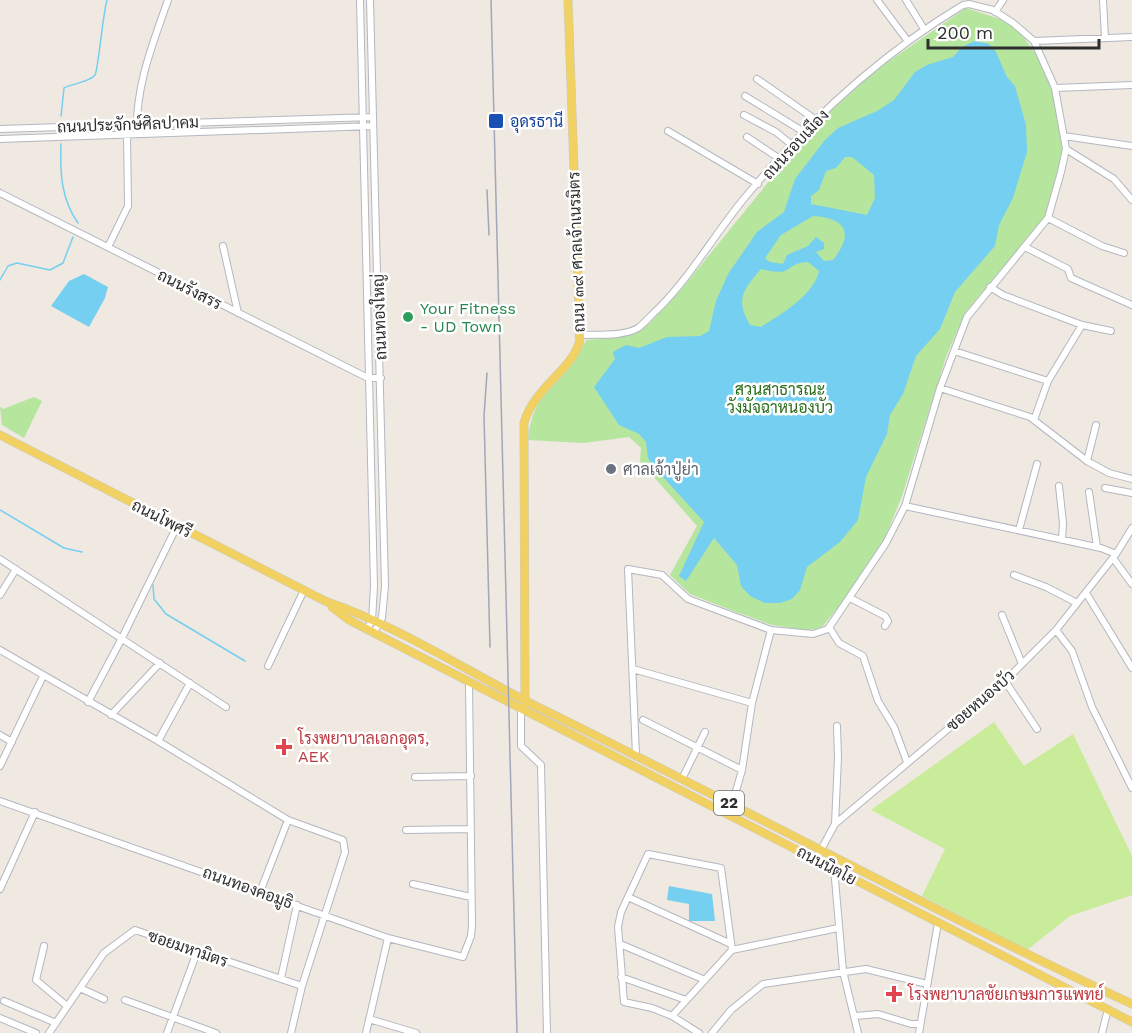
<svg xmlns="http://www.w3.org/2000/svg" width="1132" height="1033" viewBox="0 0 1132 1033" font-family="'Work Sans',Sarabun,sans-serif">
<rect width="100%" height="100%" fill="#efe9e1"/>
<!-- green -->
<path fill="#b6e59e" d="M966,8L1000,19L1018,30L1036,54L1044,69L1053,94L1063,152L1045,216L965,313L946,357L902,496L882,545L853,589L823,626L816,629L804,630L772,625L736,612L690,594L670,575L697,526L640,461L641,448L629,437L584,443L528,440C531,397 561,372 587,340L628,335L649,324L684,286L813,127L876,70Z
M34,397L42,401L24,438L2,425L0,407L3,409Z"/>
<!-- pitch -->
<path fill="#c9ec9a" d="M994,722L1024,766L1073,734L1132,856V895L1070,916L1027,950L922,896L945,849L871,810Z"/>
<!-- water -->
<path fill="#75cff0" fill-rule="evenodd" d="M975,41L989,44L996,52L1007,77L1015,86L1026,125L1027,152L1013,198L999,225L995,246L955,292L940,329L916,356L903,394L890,415L887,434L866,477L858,520L840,542L807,567L800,590L792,599L780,603H765L750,596L741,586L737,565L714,538L686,581L679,576L704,522L652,465L648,458L646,442L639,434L619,425L594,387L615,359L613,352L626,345L639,348L667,337L700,336L709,331L716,301L728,274L757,232L784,212L795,179L825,140L838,128L877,111L894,100L915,72L927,65L953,57L962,47ZM845,157H852L874,175L875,198L867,215L811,204V196L819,190L826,171L836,168ZM813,216C847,218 854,234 833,260L824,261L816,252L824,249V243L816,237L808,246L787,255L783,264L770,262L765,258L781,235ZM808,262L819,271C814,295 780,315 761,327L750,325C735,299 743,290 761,269C796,278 783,263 808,262Z
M84,274L108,287L105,298L89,327L51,306L69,281Z
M669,886L712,894L715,921H689V904L667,900Z"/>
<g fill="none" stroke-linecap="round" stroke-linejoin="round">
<!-- stream -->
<path stroke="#75cff0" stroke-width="1.5" d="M61,116L64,88C73,83 88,83 95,75C98,71 103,13 107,0
M61,144C60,173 61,199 78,223
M0,280L8,266L17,263L50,270L63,263L73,237
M0,510L64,548L82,552
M153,585L154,599L166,614L245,661"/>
<defs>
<path id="minor" d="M360,0L374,586L372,621L367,629
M370,0L385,586L382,618L374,632
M877,0L907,40
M906,0L924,29
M1103,0L1105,38
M995,12L1003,0
M1034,41L1132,37
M757,79L816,120
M1055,88L1132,85
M745,96L804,132
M744,115L776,132L792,145
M0,129L373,117
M668,131L758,184
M137,134C135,87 153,43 168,0
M1064,136L1132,146
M747,137L780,159
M0,139L373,126
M1066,149L1114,179L1132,200
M0,193L368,378H381
M1048,218L1102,246L1124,253
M223,246L238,313
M108,247L128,206L127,134
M1025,247L1068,269L1071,278L1132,305
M990,287L1003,295L1082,325L1111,331
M579,335C596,334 622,337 638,328C645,323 651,315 658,309C690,277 713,237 742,201C805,124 878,56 963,5L969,4L993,10L1013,23L1034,41L1055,88L1066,149L1061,172L1048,218L967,317L940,388L905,506L886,543L828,629L813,634L771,630L688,599L662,575L628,569L636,755
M954,351L1048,381
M940,388L1030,417L1087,461L1109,473L1132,479
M1034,420L1048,381L1082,325
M1087,461L1096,425
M1059,486L1063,523L1062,540
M1105,488L1132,493
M1089,492L1097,547
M905,506L1101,548L1116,554
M1019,530L1037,464
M1113,558L1132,584
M0,559L226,707
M1014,575L1046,587L1077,603
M1086,593L1132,668
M0,595L16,569
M850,598L885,616L888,621L885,626
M1002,615L1022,664
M829,627L839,643L863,656L878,701L894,727L907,762
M1056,630L1072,651L1092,707L1132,788
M0,650L158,741L288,820L343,840L345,852L302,986L291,1033
M268,666L304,590
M633,669L752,703
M1005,681L1037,729
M88,702L122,638L177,526
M521,708V746L541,765L547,1033
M111,715L160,663
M643,720L742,770
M0,735L12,742
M158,741L190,683
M0,766L43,676
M415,777L471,776
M682,779L705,732
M0,801L388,938L463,957L471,936L472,925L469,682
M732,805L742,770L752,703L771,630
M835,824L838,758L837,726
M406,830L469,829
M648,854L721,868L732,950L672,1016L652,1008L624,1002L618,927L621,912Z
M816,859L835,824L1005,681L1056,630L1116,554L1132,528
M834,868L843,971L858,1033
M413,884L471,897
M0,889L35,812
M260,892L288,820
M628,897L731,944
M620,944L705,980
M44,946L36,980L67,1006
M732,950L838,928
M621,977L686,1000
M281,978L297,905
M80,988L104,999
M125,1000L216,1033
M4,1001L56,1023
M672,1016L699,1033
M855,1016L878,1014L911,1024H920
M0,1018L36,1033
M369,1019L416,1033
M49,1033L104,953L135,930L302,986
M167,1033L197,952
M366,1033L388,938
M712,1033L731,1010L763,984L866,969L927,984
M919,1033L938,923
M1102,1033L1108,1009"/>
<path id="major" d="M0,435L325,601C401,627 469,673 540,708C738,805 932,911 1132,1004
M332,607L349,620L1132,1022
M525,702L524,423C533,388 575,368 580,339L568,0"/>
</defs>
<!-- minor casing -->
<use href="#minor" stroke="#b4b7c1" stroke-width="8"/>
<!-- major casing -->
<use href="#major" stroke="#c9c9c9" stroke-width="9"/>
<!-- minor -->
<use href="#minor" stroke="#fff" stroke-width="6"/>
<!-- major -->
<use href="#major" stroke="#f2d163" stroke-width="8"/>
<!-- rail -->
<path stroke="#a3a6b8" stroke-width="1.5" d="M491,0L517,1033
M487,190L489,235
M487,373L484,416L490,647"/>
</g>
<!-- markers -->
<rect fill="#1a4fb4" stroke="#fff" stroke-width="2" x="488" y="113" width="16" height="16" rx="3"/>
<circle fill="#2e9e5b" stroke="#fff" stroke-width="2" cx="408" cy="317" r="6"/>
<circle fill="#6b7280" stroke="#fff" stroke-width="2" cx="611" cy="469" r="6"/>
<g fill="#e0444e" stroke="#fff" stroke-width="2">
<path d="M281 738h6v6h6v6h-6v6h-6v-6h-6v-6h6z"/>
<path d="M891 985h6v6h6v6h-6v6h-6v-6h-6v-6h6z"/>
</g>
<g text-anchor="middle" stroke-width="5" stroke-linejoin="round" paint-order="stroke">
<!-- shield labels -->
<rect fill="#fff" stroke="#6d6d6d" stroke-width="1.5" x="714" y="791" width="30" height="24" rx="4.5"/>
<g font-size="15" font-weight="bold" fill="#2e2e2e">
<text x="729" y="808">22</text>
</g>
<!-- transit labels -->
<g font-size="16" fill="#164399" stroke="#fff" text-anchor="start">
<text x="510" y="127">อุดรธานี</text>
</g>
<!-- street labels -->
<g font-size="16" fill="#2e2e2e" stroke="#fff">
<text transform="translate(128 124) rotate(-2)" y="6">ถนนประจักษ์ศิลปาคม</text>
<text transform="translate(795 144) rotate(-47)" y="6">ถนนรอบเมือง</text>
<text transform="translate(576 252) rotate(-92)" y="6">ถนน ๓๙ ศาลเจ้าเนรมิตร</text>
<text transform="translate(190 289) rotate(27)" y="6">ถนนรังสรร</text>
<text transform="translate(379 317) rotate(-92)" y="6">ถนนทองใหญ่</text>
<text transform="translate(162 518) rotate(27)" y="6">ถนนโพศรี</text>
<text transform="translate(980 700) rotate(-41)" y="6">ซอยหนองบัว</text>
<text transform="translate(827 865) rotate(28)" y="6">ถนนนิตโย</text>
<text transform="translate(248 887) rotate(20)" y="6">ถนนทองคอมูธิ</text>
<text transform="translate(188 948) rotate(19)" y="6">ซอยมหามิตร</text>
</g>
<!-- leisure labels -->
<g font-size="16" fill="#27864d" stroke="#fff" text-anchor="start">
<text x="420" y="314">Your Fitness<tspan x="420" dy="18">- UD Town</tspan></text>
</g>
<!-- park labels -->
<g font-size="16" fill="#2c6e1b" stroke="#fff">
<text x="780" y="395">สวนสาธารณะ<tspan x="780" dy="18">วังมัจฉาหนองบัว</tspan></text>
</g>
<!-- worship labels -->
<g font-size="16" fill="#5b616d" stroke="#fff" text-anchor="start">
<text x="623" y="475">ศาลเจ้าปู่ย่า</text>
</g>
<!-- health labels -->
<g font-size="16" fill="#be3a42" stroke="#fff" text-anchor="start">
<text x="298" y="744">โรงพยาบาลเอกอุดร,<tspan x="298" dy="18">AEK</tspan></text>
<text x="908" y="1000">โรงพยาบาลชัยเกษมการแพทย์</text>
</g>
</g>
<!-- scale -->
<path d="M928 39v9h171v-9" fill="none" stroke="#2e2e2e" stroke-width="3"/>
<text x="937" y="39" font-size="18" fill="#2e2e2e" stroke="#ffffff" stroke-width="4.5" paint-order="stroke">200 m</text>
</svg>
